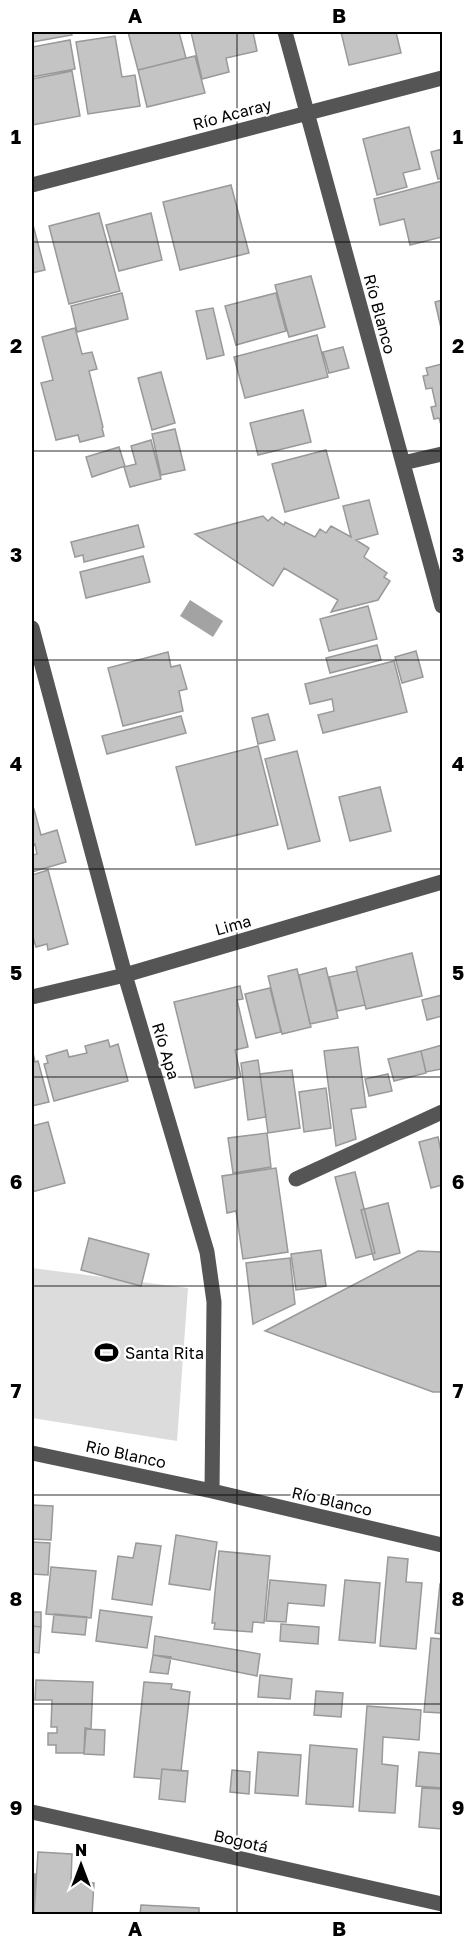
<svg xmlns="http://www.w3.org/2000/svg" width="474" height="1946" viewBox="0 0 474 1946" font-family="'Golos Text',sans-serif">
<rect width="100%" height="100%" fill="#fff"/>
<!-- green -->
<path fill="#dcdcdc" d="M32,1268L188,1288L177,1441L32,1418Z"/>
<!-- water -->
<path fill="#a3a3a3" d="M190,600L223,621L213,637L180,616Z"/>
<!-- building -->
<path fill="#c4c4c4" stroke="#999" stroke-width="1.5" d="M32,32H71L72,35L32,42Z
M128,32H179L186,58L138,70Z
M191,32H253L257,51L226,58L229,72L202,79Z
M341,32H396L401,53L349,65Z
M115,36L122,77L135,75L140,106L88,114L76,42Z
M70,40L75,69L32,77V47Z
M195,56L205,93L147,107L138,70Z
M72,71L80,116L32,125V79Z
M409,127L420,169L403,173L407,187L377,195L363,139Z
M442,149V178L438,179L431,152Z
M442,181V237L410,245L404,219L380,225L374,199Z
M231,185L249,253L180,270L163,202Z
M99,213L120,291L69,304L49,226Z
M151,213L162,260L119,271L106,225Z
M32,221L45,270L32,273Z
M311,276L325,327L289,337L275,285Z
M122,293L128,319L77,332L71,306Z
M276,293L286,331L236,345L225,306Z
M442,300V332L435,302Z
M213,308L224,355L207,359L196,311Z
M75,328L82,354L92,352L97,369L89,371L103,427L102,428L104,436L80,442L78,435L56,440L41,383L53,380L42,337Z
M317,335L328,377L245,398L234,357Z
M343,347L349,368L329,373L323,352Z
M442,364V428L439,418L434,419L431,407L436,406L432,388L426,389L423,376L428,375L426,368Z
M161,372L175,423L152,430L138,378Z
M303,410L311,442L258,455L250,423Z
M175,429L185,470L161,475L152,434Z
M151,440L161,479L130,487L124,467L136,464L131,446Z
M119,447L125,466L92,477L86,457Z
M326,450L339,498L285,512L272,464Z
M369,500L378,534L356,540L369,548L364,557L387,573L384,577L390,581L378,600L331,612L338,600L284,568L273,586L195,534L263,516L268,521L272,517L284,525L285,522L315,537L320,529L326,533L331,526L351,537L343,506Z
M138,525L144,547L84,562L83,555L75,557L71,542Z
M143,556L150,582L86,598L80,572Z
M368,606L377,639L329,651L320,619Z
M377,645L381,660L330,673L326,658Z
M416,651L423,677L402,683L395,657Z
M168,652L171,667L180,665L187,689L179,691L183,711L123,726L108,668Z
M394,661L407,712L323,733L318,715L334,711L332,699L310,704L305,684Z
M268,714L275,740L258,744L252,718Z
M181,716L186,733L107,754L102,736Z
M258,746L278,825L196,845L176,767Z
M297,751L320,841L288,849L265,759Z
M380,787L391,831L350,841L339,797Z
M32,809H34L41,835L57,830L66,862L32,872V855L37,854L35,844L32,845Z
M48,870L68,944L48,950L47,944L36,947L32,934V875Z
M412,953L422,996L366,1009L356,967Z
M326,968L338,1018L310,1024L299,975Z
M297,969L311,1027L282,1034L268,976Z
M357,971L365,1005L337,1011L329,977Z
M240,986L243,999L237,1000L248,1047L235,1050L241,1077L195,1088L174,1002Z
M270,988L281,1032L256,1038L245,994Z
M442,995V1016L427,1020L422,1000Z
M108,1040L110,1047L118,1044L128,1081L54,1101L44,1064L48,1063L46,1056L67,1050L69,1057L87,1053L85,1046Z
M442,1045V1069L426,1072L421,1051Z
M358,1047L366,1107L351,1109L356,1139L336,1146L324,1051Z
M421,1051L426,1073L394,1081L388,1059Z
M33,1053L35,1062L38,1061L49,1102L32,1106V1054Z
M258,1060L266,1117L248,1120L241,1063Z
M292,1070L300,1128L268,1133L260,1074Z
M388,1074L392,1091L369,1096L365,1079Z
M326,1088L331,1128L304,1132L299,1092Z
M48,1122L65,1183L32,1192V1126Z
M267,1133L271,1167L233,1173L228,1138Z
M438,1137L442,1156V1185L431,1188L419,1142Z
M276,1168L288,1252L243,1259L236,1211L227,1213L222,1176Z
M355,1172L375,1253L356,1258L335,1177Z
M388,1203L400,1253L374,1260L361,1210Z
M89,1238L149,1254L141,1286L81,1270Z
M321,1250L326,1286L296,1290L291,1254Z
M418,1251L442,1252V1392H433L265,1331Z
M290,1258L295,1304L253,1324L246,1263Z
M32,1505L53,1506L51,1540L32,1539Z
M176,1535L217,1542L210,1590L169,1584Z
M32,1542L50,1543L48,1575L32,1574Z
M136,1543L161,1546L152,1605L112,1599L118,1556L133,1558Z
M219,1551L270,1556L264,1623L253,1622L252,1632L214,1629L215,1623H212Z
M388,1557L408,1559L406,1582L422,1583L416,1649L380,1646Z
M51,1567L96,1571L91,1618L46,1614Z
M270,1580L326,1585L324,1606L288,1603L286,1622L266,1621Z
M345,1580L380,1583L375,1643L339,1640Z
M440,1584H442V1634L435,1633Z
M100,1610L152,1617L147,1648L96,1641Z
M32,1612H41V1627L32,1626Z
M54,1614L87,1617L85,1635L52,1632Z
M281,1624L319,1627L318,1644L280,1641Z
M32,1626L41,1627L39,1653L32,1652Z
M155,1636L260,1654L257,1676L153,1655Z
M431,1638L442,1639V1713L424,1712Z
M153,1655L171,1657L168,1674L150,1672Z
M260,1675L292,1679L290,1699L258,1697Z
M36,1680L93,1682L91,1729L85,1728L84,1753H56V1745H48V1733H57V1727H51L52,1700H35Z
M144,1682L172,1684L171,1689L190,1692L181,1771L162,1769L161,1779L134,1777Z
M316,1691L343,1693L341,1717L314,1715Z
M367,1706L421,1710L419,1740L383,1737L382,1764L398,1766L395,1813L359,1811Z
M86,1729L105,1730L104,1755L84,1754Z
M310,1745L357,1749L353,1807L306,1804Z
M258,1752L301,1755L298,1796L255,1793Z
M419,1752L442,1754V1788L416,1786Z
M162,1769L188,1771L185,1802L159,1799Z
M232,1770L250,1772L249,1794L230,1792Z
M422,1788L442,1789V1829L419,1827Z
M38,1852L72,1854L71,1882L94,1883L92,1914H34Z
M32,1874H35L33,1911H32Z
M141,1905L199,1908V1914H140Z"/>
<g fill="none" stroke-linecap="round" stroke-linejoin="round">
<!-- minor -->
<path stroke="#555" stroke-width="15" d="M285,32L442,606
M32,185L442,78
M403,463L442,454
M32,628L125,975L207,1252L214,1302L212,1491
M32,997L125,975L442,882
M296,1179L442,1112
M32,1453L212,1491L442,1545
M32,1812L442,1904"/>
</g>
<!-- grid -->
<path fill="none" stroke="#000" stroke-width="1.5" stroke-opacity="0.55" d="M237,32V1914M32,242H442M32,451H442M32,660H442M32,869H442M32,1077H442M32,1286H442M32,1495H442M32,1704H442"/>
<!-- icons -->
<defs>
<symbol id="stadium-bare" viewBox="-9 -9 18 18"><path d="M0-5a6.5 5 0 1 0 0 10a6.5 5 0 1 0 0-10ZM-3.5-1.8h7v3.6h-7Z" fill="#000" stroke="#fff" stroke-width="2.5" paint-order="stroke"/></symbol>
</defs>
<g fill-rule="evenodd">
<use href="#stadium-bare" x="90" y="1336" width="33" height="33"/>
</g>
<g text-anchor="middle" stroke-width="4.5" stroke-linejoin="round" paint-order="stroke">
<!-- street labels -->
<g font-size="16" fill="#000" stroke="#fff">
<text transform="translate(232 114) rotate(-15)" y="6">Río Acaray</text>
<text transform="translate(380 314) rotate(75)" y="6">Río Blanco</text>
<text transform="translate(233 925) rotate(-16)" y="6">Lima</text>
<text transform="translate(166 1051) rotate(73)" y="6">Río Apa</text>
<text transform="translate(126 1454) rotate(12)" y="6">Rio Blanco</text>
<text transform="translate(332 1501) rotate(13)" y="6">Río Blanco</text>
<text transform="translate(241 1841) rotate(13)" y="6">Bogotá</text>
</g>
<!-- poi labels -->
<g font-size="16" fill="#000" stroke="#fff" text-anchor="start">
<text x="125" y="1359">Santa Rita</text>
</g>
</g>
<!-- border -->
<rect width="474" height="1946" fill="none" stroke="#ffffff" stroke-width="66"/>
<!-- north arrow -->
<g transform="translate(81 1865)" stroke="#ffffff" stroke-width="4.5" paint-order="stroke">
<path d="M0-4.5L10 22L0 15L-10 22Z" fill="#000000"/>
<text y="-9" font-size="16" font-weight="bold" text-anchor="middle" fill="#000000">N</text>
</g>
<rect x="33" y="33" width="408" height="1880" fill="none" stroke="#000" stroke-width="2"/>
<g font-size="20" text-anchor="middle" font-weight="bold" fill="#000">
<text x="135" y="23">A</text>
<text x="339" y="23">B</text>
<text x="16" y="144">1</text>
<text x="458" y="144">1</text>
<text x="16" y="353">2</text>
<text x="458" y="353">2</text>
<text x="16" y="562">3</text>
<text x="458" y="562">3</text>
<text x="16" y="771">4</text>
<text x="458" y="771">4</text>
<text x="16" y="980">5</text>
<text x="458" y="980">5</text>
<text x="16" y="1189">6</text>
<text x="458" y="1189">6</text>
<text x="16" y="1398">7</text>
<text x="458" y="1398">7</text>
<text x="16" y="1606">8</text>
<text x="458" y="1606">8</text>
<text x="16" y="1815">9</text>
<text x="458" y="1815">9</text>
<text x="135" y="1936">A</text>
<text x="339" y="1936">B</text>
</g>
</svg>
